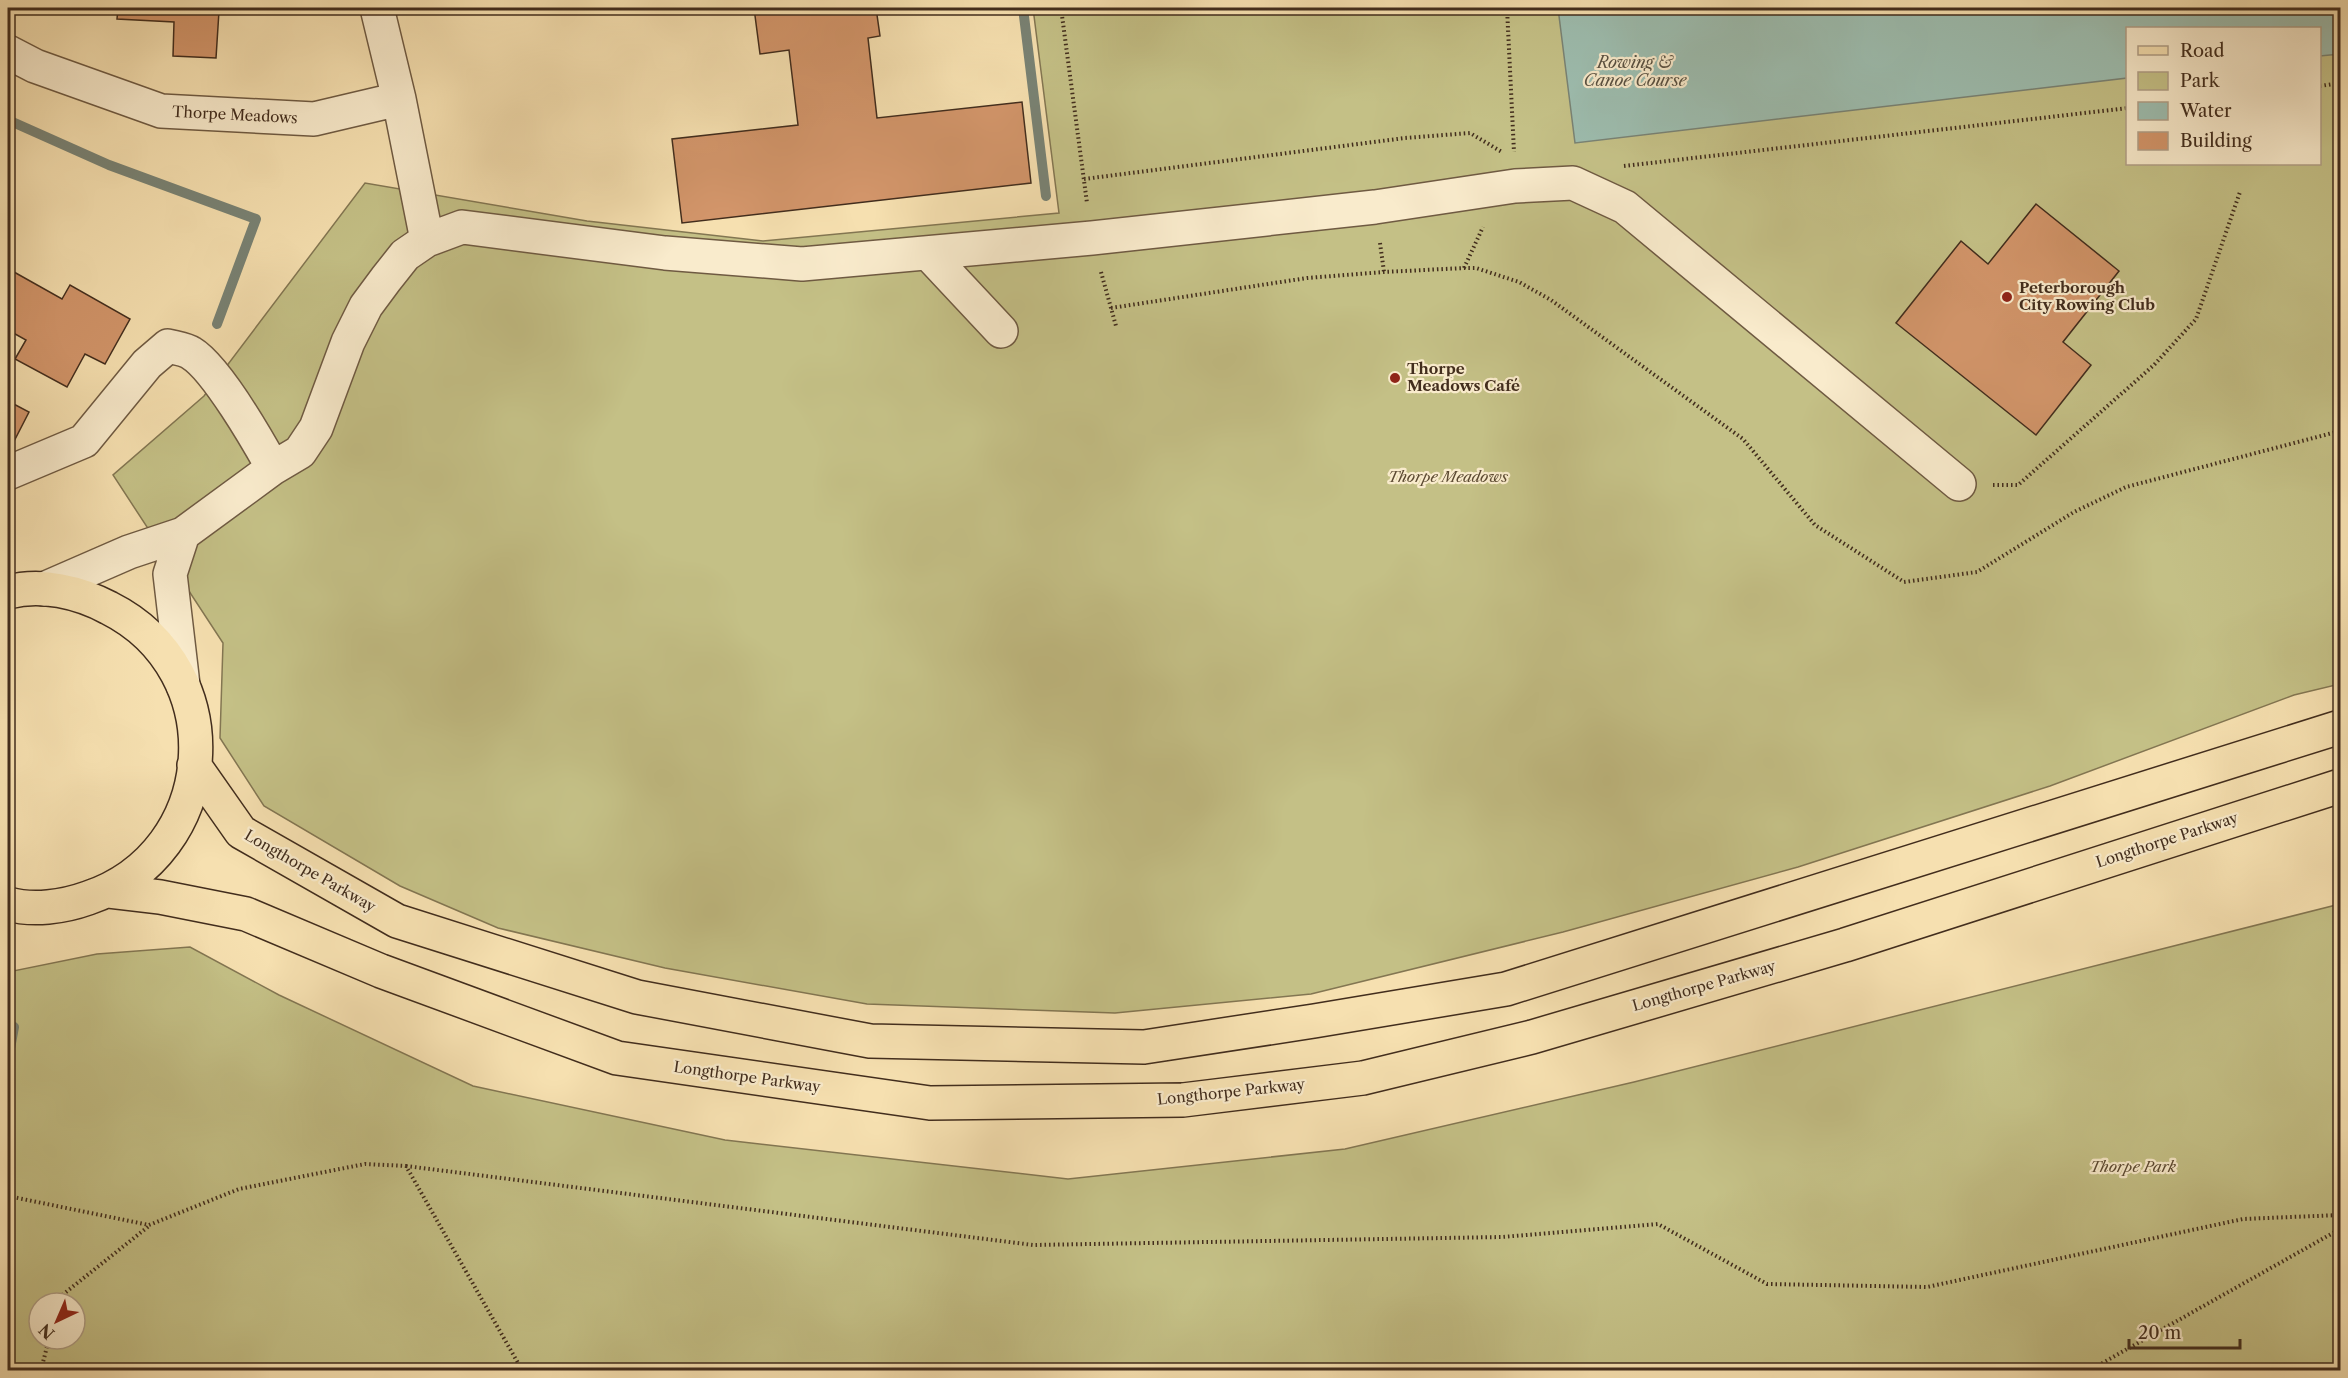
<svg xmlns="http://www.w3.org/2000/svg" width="2348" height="1378" viewBox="0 0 2348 1378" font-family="'Libre Caslon Text',serif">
<rect width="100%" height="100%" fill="#f6e0b0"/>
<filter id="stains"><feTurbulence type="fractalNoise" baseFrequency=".00333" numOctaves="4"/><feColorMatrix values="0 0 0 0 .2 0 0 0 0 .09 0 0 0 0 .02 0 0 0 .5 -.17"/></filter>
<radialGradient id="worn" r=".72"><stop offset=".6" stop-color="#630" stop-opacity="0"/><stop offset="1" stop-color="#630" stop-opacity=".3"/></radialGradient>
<!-- green -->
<path fill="#c4c086" stroke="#837652" stroke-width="1.5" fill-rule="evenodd" d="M1033,8H2340V684L2294,695L2050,786L1798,867L1563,932L1311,994L1115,1013L867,1004L665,968L498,928L400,886L264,806L220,738L223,643L113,475L204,396L365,183L587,221L763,241L1059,213ZM2128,28H2320V164H2128Z
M2340,904V1370H8V972L97,954L190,947L279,995L473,1086L725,1140L1068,1179L1345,1149L1634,1082ZM39,1303H75V1339H39Z"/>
<!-- water -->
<path fill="#9dbdaf" stroke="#798375" stroke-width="1.5" d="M1558,8H2340V54L2320,56V28H2128L2127,78L1575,143Z"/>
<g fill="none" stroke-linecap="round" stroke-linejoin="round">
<!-- stream -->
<path stroke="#798375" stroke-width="10" d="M1023,8L1046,196
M8,120L109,165L256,219L217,324
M8,1059L14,1027"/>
</g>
<!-- building -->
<path fill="#d2956a" stroke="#422d1d" stroke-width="1.5" d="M118,8H188L219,11L216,58L173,56L174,22L117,19Z
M754,8H876L880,36L868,38L877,118L1022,102L1031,183L682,223L672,139L798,125L789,50L760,54Z
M2036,204L2119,271L2063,342L2091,365L2036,435L1896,323L1961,241L1988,264Z
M14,272L62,299L70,285L130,319L105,364L85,354L67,387L15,359L26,340L8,330V285Z
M8,401L29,412L8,453Z"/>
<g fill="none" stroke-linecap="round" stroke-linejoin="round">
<defs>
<path id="minor" d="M377,8L399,99L427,240
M8,52L35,66L161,111L314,119L399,99
M928,253L1001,331
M8,473L84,441L147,364L168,346C175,348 185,349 191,353C216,368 258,441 273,468
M183,534L170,574L183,685
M44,589L129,552L183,534L273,468L300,452L316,428L348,342L366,306L386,279L405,255L427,240L462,227L665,253L802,264L1092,238L1375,207L1515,186L1573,183L1625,207L1959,484"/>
<path id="major" d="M8,592C41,583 79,592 109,608C234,671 221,853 88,898C63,907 33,911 8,904
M194,765L241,832L397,921L637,997L870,1041L1144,1047L1314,1021L1506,989L2340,727
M109,891L160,897L246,914L381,971L617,1058L930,1103L1183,1100L1363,1078L1532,1037L1845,945L2340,786"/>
</defs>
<!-- minor casing -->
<use href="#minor" stroke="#6f5a42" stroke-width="36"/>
<!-- major casing -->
<use href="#major" stroke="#422d1d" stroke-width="36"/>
<!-- path -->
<path stroke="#422d1d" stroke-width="4" stroke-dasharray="1.5 3" stroke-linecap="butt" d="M1061,8L1087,203
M1507,8L1514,152
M2320,86L2340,83
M1624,166L2128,108
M1084,179L1405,138L1470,133L1502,152
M1380,243L1384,272
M1464,268L1483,227
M1101,272L1116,326
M1111,308L1307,278L1384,272L1464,268H1476L1519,282L1551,300L1743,439L1815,525L1904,582L1977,572L2074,512L2126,487L2340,431
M1993,485H2018L2154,365L2196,319L2240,192
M406,1166L1033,1245L1502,1237L1658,1224L1767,1284L1927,1287L2243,1219L2340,1215
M8,1196L149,1225L239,1189L365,1164L406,1166L522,1370
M59,1303L61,1296L149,1226
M41,1370L49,1339
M2090,1370L2340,1229"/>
<!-- minor -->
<use href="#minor" stroke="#f9ebcc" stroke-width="33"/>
<!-- major -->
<use href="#major" stroke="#f6e0b0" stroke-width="33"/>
</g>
<!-- markers -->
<g fill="#8f2418" stroke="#f9ebcc" stroke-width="2">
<circle cx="2007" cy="297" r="6"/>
<circle cx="1395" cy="378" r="6"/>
</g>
<g text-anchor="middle" stroke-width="4.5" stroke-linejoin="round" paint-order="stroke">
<!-- street labels -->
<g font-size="15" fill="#422d1d" stroke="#f9ebcc">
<text transform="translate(235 115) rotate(3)" y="5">Thorpe Meadows</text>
<text transform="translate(2167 840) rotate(-18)" y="5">Longthorpe Parkway</text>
<text transform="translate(310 871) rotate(30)" y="5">Longthorpe Parkway</text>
<text transform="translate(1704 986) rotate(-16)" y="5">Longthorpe Parkway</text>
<text transform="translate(747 1077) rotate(8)" y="5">Longthorpe Parkway</text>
<text transform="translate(1231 1092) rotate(-6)" y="5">Longthorpe Parkway</text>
</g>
<!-- poi labels -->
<g font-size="15" font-weight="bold" fill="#422d1d" stroke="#f9ebcc" text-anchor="start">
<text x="2019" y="293">Peterborough<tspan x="2019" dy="17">City Rowing Club</tspan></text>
<text x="1407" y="374">Thorpe<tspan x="1407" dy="17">Meadows Café</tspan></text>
</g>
<!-- park labels -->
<g font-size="15" font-style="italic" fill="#5c4a32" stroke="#f9ebcc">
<text x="1448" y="482">Thorpe Meadows</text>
<text x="2133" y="1172">Thorpe Park</text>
</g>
<!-- water labels -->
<g font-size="16" font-style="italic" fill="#595142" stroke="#f9ebcc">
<text x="1635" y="68">Rowing &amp;<tspan x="1635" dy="18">Canoe Course</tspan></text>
</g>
</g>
<!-- margin -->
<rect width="2348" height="1378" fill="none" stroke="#f6e0b0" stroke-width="30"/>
<rect x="9" y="9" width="2330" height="1360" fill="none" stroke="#422d1d" stroke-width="3"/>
<rect x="15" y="15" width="2318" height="1348" fill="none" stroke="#422d1d" stroke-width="1.5"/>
<!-- legend -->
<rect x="2126" y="27" width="195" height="138" fill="#f9ebcc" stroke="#b09f86" stroke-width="1.5"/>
<rect x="2138" y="46" width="30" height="9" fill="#f6e0b0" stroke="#b09f86" stroke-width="1.5"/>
<text x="2180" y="57" font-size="18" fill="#422d1d">Road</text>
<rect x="2138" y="72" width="30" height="18" fill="#c4c086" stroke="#b09f86" stroke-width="1.5"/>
<text x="2180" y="87" font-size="18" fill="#422d1d">Park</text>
<rect x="2138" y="102" width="30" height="18" fill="#9dbdaf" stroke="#b09f86" stroke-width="1.5"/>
<text x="2180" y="117" font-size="18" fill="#422d1d">Water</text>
<rect x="2138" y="132" width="30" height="18" fill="#d2956a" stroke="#b09f86" stroke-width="1.5"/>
<text x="2180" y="147" font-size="18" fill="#422d1d">Building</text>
<!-- north arrow -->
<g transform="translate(57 1321) rotate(224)"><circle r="28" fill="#f9ebcc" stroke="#b09f86" stroke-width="1.5"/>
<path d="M0-4.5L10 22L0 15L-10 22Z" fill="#8f2418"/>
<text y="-9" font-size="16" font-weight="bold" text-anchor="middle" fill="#422d1d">N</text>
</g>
<!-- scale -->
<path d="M2129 1339v9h111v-9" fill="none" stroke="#422d1d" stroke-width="3"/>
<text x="2138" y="1339" font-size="18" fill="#422d1d" stroke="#f9ebcc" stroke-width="4.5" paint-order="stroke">20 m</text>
<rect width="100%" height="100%" filter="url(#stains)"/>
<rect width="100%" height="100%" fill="url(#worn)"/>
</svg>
